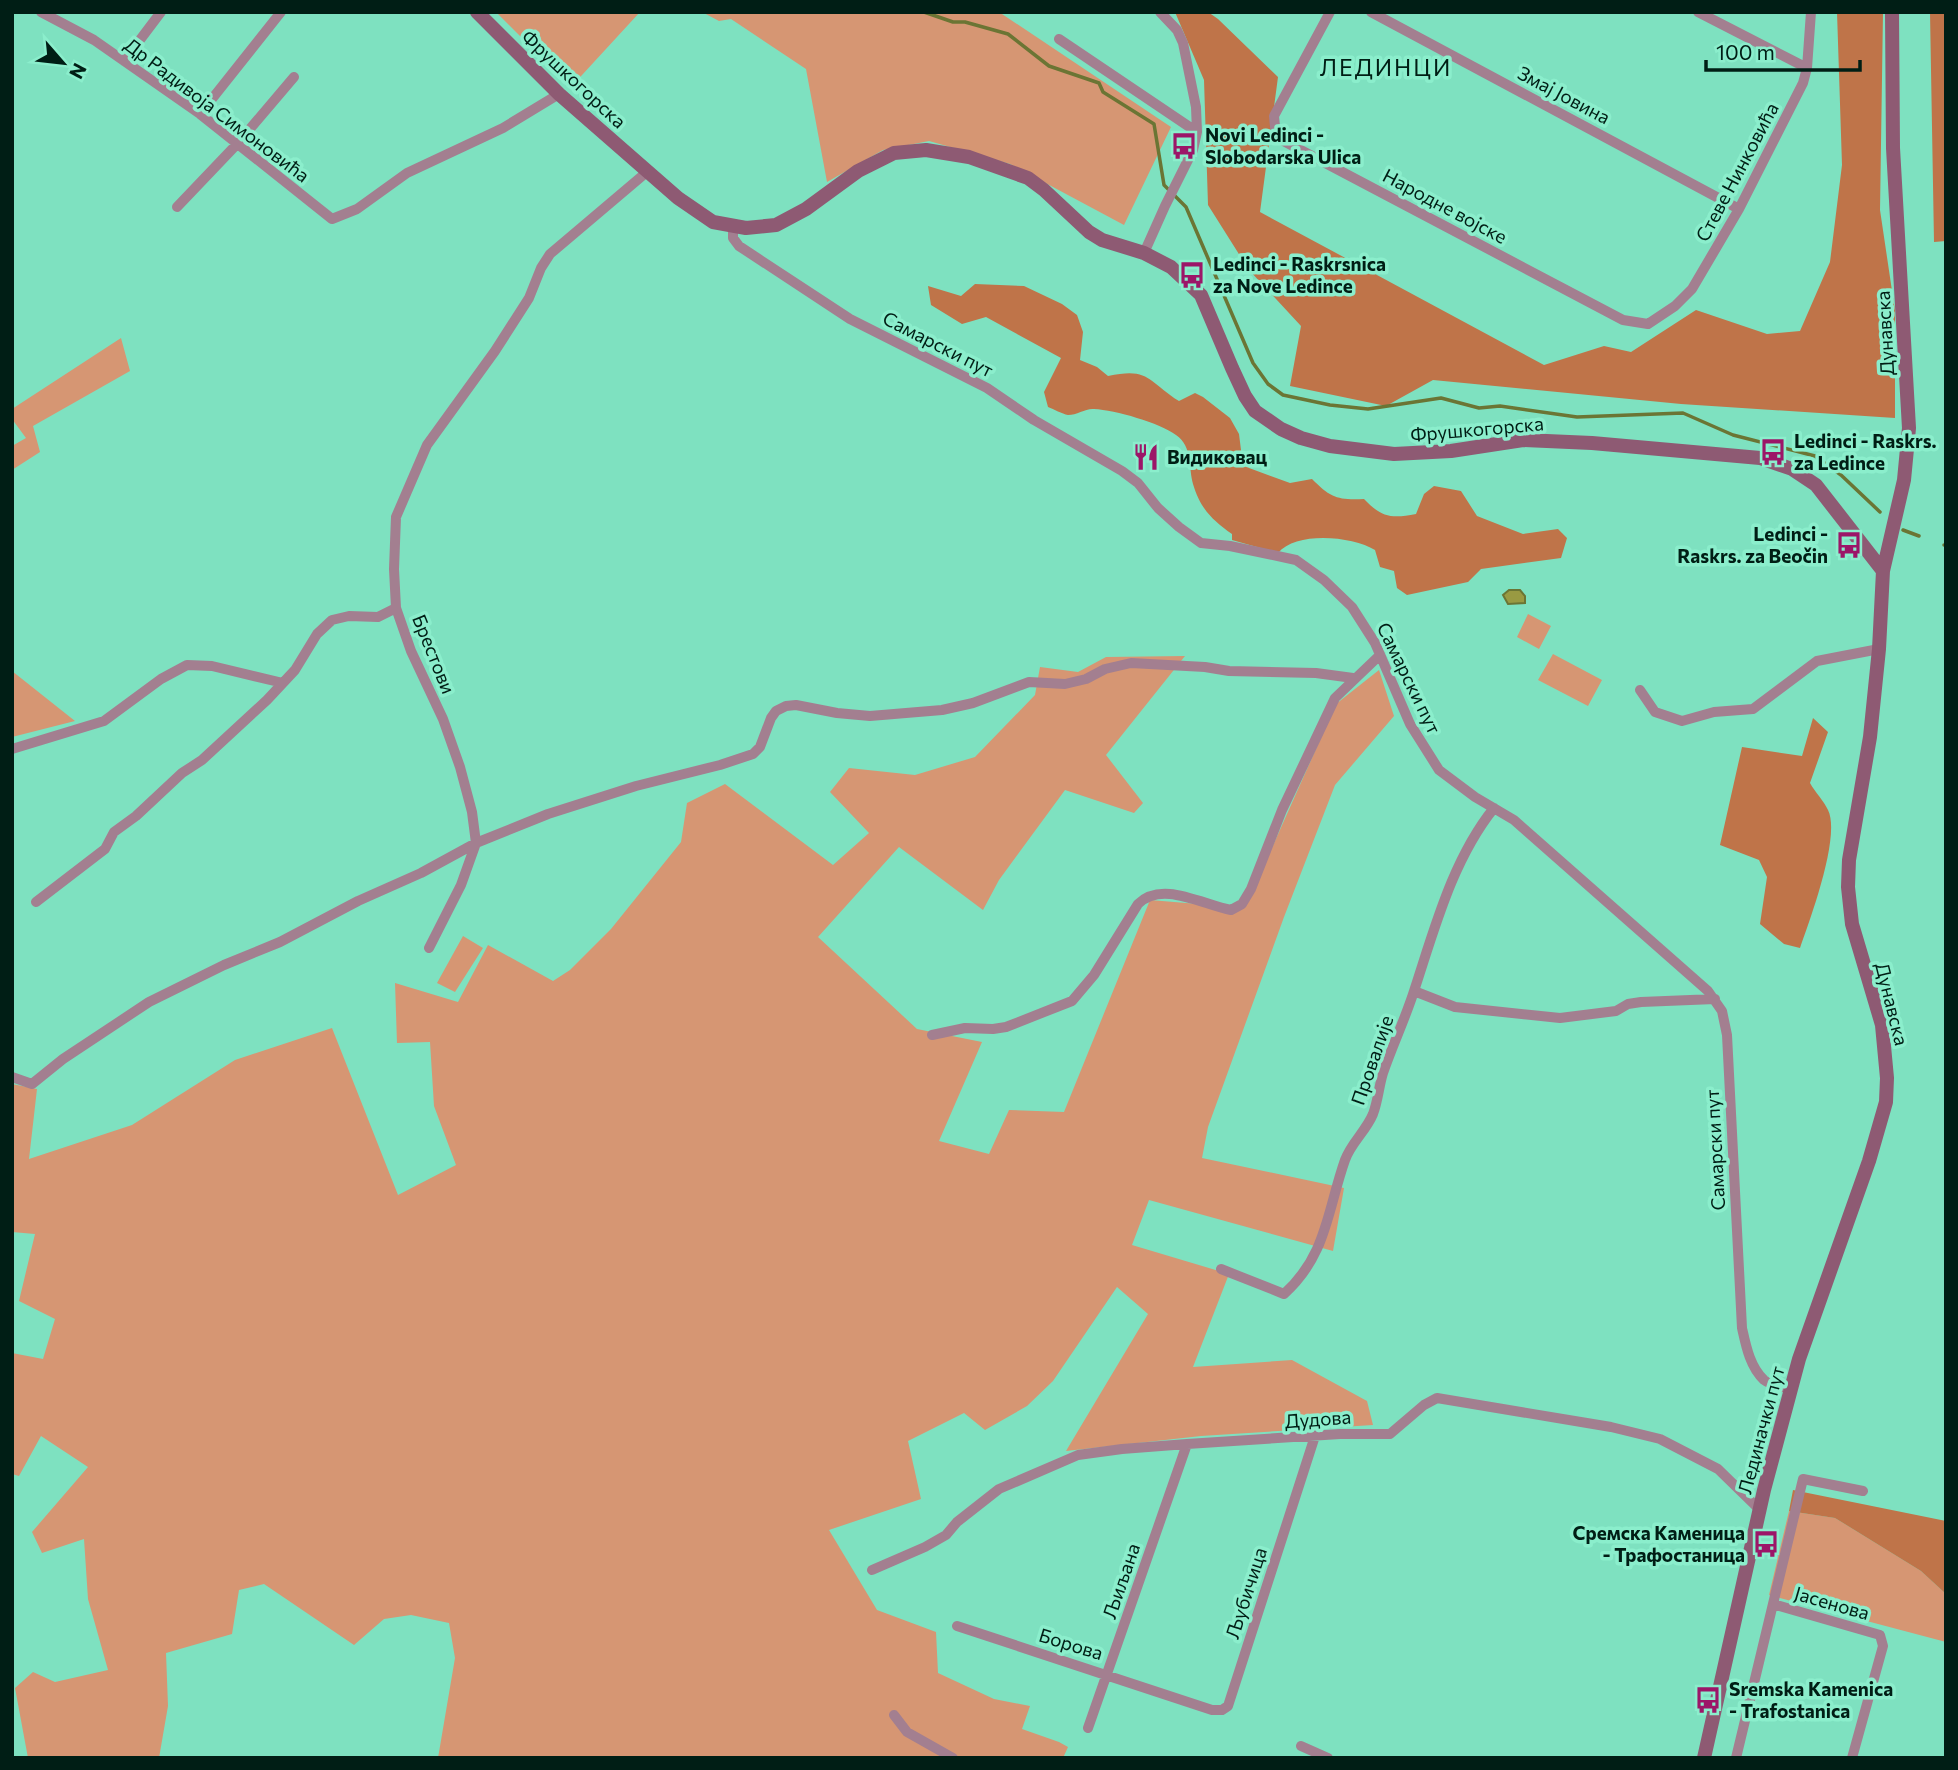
<svg xmlns="http://www.w3.org/2000/svg" width="1958" height="1770" viewBox="0 0 1958 1770" font-family="Commissioner,sans-serif">
<rect width="100%" height="100%" fill="#7ee1c0"/>
<!-- green -->
<path fill="#d69673" d="M496,12H640L571,87Z
M702,12H999L1171,127L1124,225L1010,164L929,141L883,150L827,182L806,69L731,19L719,21Z
M121,338L130,371L33,426L40,452L12,470V446L26,438L12,419V409Z
M1528,614L1551,626L1539,649L1517,637Z
M1553,654L1602,680L1588,706L1538,680Z
M1185,656L1106,755L1143,803L1134,813L1065,790L999,880L983,910L899,847L818,937L917,1029L982,1042L939,1141L989,1154L1009,1110L1064,1112L1150,900L1234,907L1259,877L1336,704L1379,670L1394,716L1335,785L1284,917L1208,1127L1202,1158L1344,1188L1333,1251L1149,1200L1132,1245L1229,1274L1193,1367L1292,1360L1367,1401L1373,1425L1201,1436L1066,1451L1148,1314L1117,1287L1053,1381L1027,1406L985,1430L964,1413L908,1441L921,1499L829,1530L877,1610L936,1632L938,1673L994,1699L1030,1706L1022,1729L1059,1742L1068,1747L1063,1758H438L455,1658L449,1623L411,1615L384,1619L354,1645L264,1584L239,1590L232,1634L166,1653L168,1706L159,1758H28L15,1688L33,1672L55,1682L108,1670L88,1599L84,1539L42,1553L32,1532L88,1467L41,1436L19,1476L12,1474V1353L43,1359L55,1319L19,1301L35,1234L12,1232V1084L37,1089L29,1159L132,1125L235,1060L332,1028L398,1195L456,1165L434,1106L430,1042L397,1043L395,983L458,1002L488,945L553,981L570,970L611,929L681,842L687,803L725,784L833,865L869,833L830,792L849,768L915,775L975,757L1035,695L1040,667L1078,672L1106,657Z
M12,671L75,721L12,737Z
M463,936L483,948L455,992L437,983Z
M1789,1511L1835,1518L1921,1571L1946,1594V1642L1769,1595Z"/>
<!-- forest -->
<path fill="#bf7449" d="M1175,12H1208L1218,19L1278,77L1260,212L1544,365L1604,346L1631,352L1696,310L1767,334L1800,331L1830,262L1842,165L1837,12H1883L1880,210L1895,311V418L1681,404L1433,380L1386,406L1290,386L1301,326L1249,270L1208,205L1204,80Z
M1930,12H1946V241L1934,242Z
M975,284L1024,286L1062,304L1077,315L1083,332L1080,360L1097,367L1108,376C1150,367 1147,381 1179,401L1195,393L1203,397L1230,418L1239,434L1242,458L1249,468L1290,483L1312,479C1331,498 1337,500 1364,499C1381,517 1391,519 1416,514L1424,494L1434,486L1461,491L1477,516L1523,534L1558,529L1567,538L1561,558L1481,569L1468,582L1407,595L1397,588L1394,571L1380,567L1375,550C1352,536 1296,531 1278,553L1232,540V534C1212,520 1200,508 1193,484C1188,467 1193,447 1176,435C1160,423 1115,410 1094,409C1086,408 1077,415 1068,415C1062,414 1054,409 1048,407L1044,392L1061,358L986,317L962,324L931,305L928,286L961,296Z
M1813,718L1828,732L1810,783C1815,792 1824,801 1828,810C1841,836 1810,920 1800,948L1784,944L1760,924L1767,877L1759,860L1720,845L1742,747L1802,756Z
M1793,1490L1946,1521V1594L1921,1571L1835,1518L1789,1511Z"/>
<!-- water -->
<path fill="#999a42" stroke="#6b7534" stroke-width="2" d="M1509,590H1520L1525,596V603L1508,604L1503,595Z"/>
<g fill="none" stroke-linecap="round" stroke-linejoin="round">
<!-- stream -->
<path stroke="#6b7534" stroke-width="3.5" d="M924,12L953,22H965L1008,34L1049,66L1099,83L1103,92L1154,124L1164,185L1186,207L1253,363L1268,384L1283,395L1330,405L1368,409L1441,398L1479,408L1500,406L1577,417L1683,413L1733,435L1815,456L1841,475L1880,512
M1903,530L1919,536
M1944,545H1946"/>
<!-- street -->
<path stroke="#a37f90" stroke-width="10" d="M41,12L94,40L200,114L332,219L357,209L407,173L503,128L559,94
M1330,12L1274,116L1276,137L1623,320L1648,324L1675,306L1692,289L1739,209L1803,83L1807,68L1811,12
M1371,12L1739,209
M1698,12L1807,68
M1059,39L1197,132
M124,61L161,12
M200,114L281,12
M177,207L238,143L294,77
M733,227V238L739,246L850,319L987,388L1034,420L1122,471L1138,483L1158,508L1179,527L1201,543L1230,546L1296,560L1324,580L1352,607L1375,643L1410,724L1439,770L1475,797L1514,820L1708,991L1722,1011L1727,1035L1742,1328C1746,1346 1750,1367 1764,1380C1770,1385 1783,1387 1791,1389
M1144,253L1165,206L1193,150L1197,132L1196,107L1183,43L1177,30L1160,12
M1640,690L1655,712L1682,721L1714,712L1753,709L1817,661L1879,649
M12,749L104,721L161,679L187,665L212,666L283,683
M36,902L105,849L114,832L136,816L182,773L202,760L267,700L295,670L317,634L332,620L349,616L378,617L396,608
M429,948L461,885L476,843L472,812L460,767L443,719L411,651L396,608L394,569L396,517L427,445L495,351L529,298L541,268L550,254L648,171
M1414,991L1455,1007L1560,1018L1616,1011L1628,1004L1641,1002L1715,999
M932,1035L965,1028L993,1029L1006,1027L1072,1001L1094,975L1138,904C1162,880 1203,905 1231,910L1242,904L1251,889L1282,810L1335,698L1380,655
M12,1077L32,1084L63,1059L149,1002L224,965L280,942L358,901L421,873L476,843L548,814L636,786L720,765L753,754L760,747L771,718L776,711L786,706L796,705L837,713L870,716L942,710L973,703L1029,682L1065,684L1086,679L1105,669L1131,663L1205,667L1229,671L1316,673L1353,678
M1221,1269L1284,1294C1327,1255 1327,1211 1345,1160C1351,1143 1366,1131 1373,1114C1378,1101 1379,1086 1383,1073C1393,1044 1406,1017 1415,988C1435,927 1453,859 1494,808
M872,1570L925,1547L946,1535L957,1522L999,1489L1078,1455L1122,1449L1187,1444L1340,1434H1390L1424,1405L1437,1398L1611,1427L1660,1439L1718,1469L1760,1510
M1773,1604L1880,1635L1883,1646L1852,1758
M957,1626L1212,1710H1222L1228,1706L1315,1436
M894,1715L907,1732L953,1758
M1088,1728L1187,1444
M1301,1746L1328,1758
M1736,1758L1803,1479L1863,1491"/>
<!-- secondary -->
<path stroke="#8e5a73" stroke-width="14" d="M477,12L559,94L678,198L713,222L746,228L776,225L806,209L858,171L894,153L926,150L969,157L1028,178L1044,190L1089,232L1102,240L1144,253L1171,267L1201,295L1232,368L1245,396L1255,411L1281,429L1301,438L1330,446L1394,454L1451,451L1523,440L1592,443L1760,458L1792,469L1816,485L1883,571
M1704,1758L1764,1490L1799,1359L1869,1161L1886,1102L1887,1078L1882,1025L1852,924L1848,887L1849,860L1870,737L1879,649L1883,571L1904,480L1909,428L1893,148L1892,12"/>
</g>
<!-- icons -->
<defs>
<symbol id="bus-bare" viewBox="-9 -9 18 18"><path d="M-5-6H5V4H4V6H2V4H-2V6H-4V4H-5ZM-3.5-4V0h7V-4ZM-3.5 1.2v1.5H-2V1.2ZM2 1.2v1.5H3.5V1.2Z" fill="#9c1668" stroke="#8beecc" stroke-width="2.5" paint-order="stroke"/></symbol>
<symbol id="restaurant-bare" viewBox="-9 -9 18 18"><path d="M-5-6h1v4h1v-4h1v4h1v-4h1v5L-1.5 .5V6h-2V.5L-5-1ZM5-6V6H3V1.5H1.5Q1.5-4 5-6Z" fill="#9c1668" stroke="#8beecc" stroke-width="2.5" paint-order="stroke"/></symbol>
</defs>
<g fill-rule="evenodd">
<use href="#bus-bare" x="1165" y="127" width="38" height="38"/>
<use href="#bus-bare" x="1173" y="256" width="38" height="38"/>
<use href="#bus-bare" x="1754" y="433" width="38" height="38"/>
<use href="#restaurant-bare" x="1127" y="438" width="38" height="38"/>
<use href="#bus-bare" x="1830" y="526" width="38" height="38"/>
<use href="#bus-bare" x="1747" y="1525" width="38" height="38"/>
<use href="#bus-bare" x="1689" y="1681" width="38" height="38"/>
</g>
<g text-anchor="middle" stroke-width="7" stroke-linejoin="round" paint-order="stroke">
<!-- street labels -->
<g font-size="19" fill="#001e15" stroke="#8beecc">
<text transform="translate(574 79) rotate(43)" y="7">Фрушкогорска</text>
<text transform="translate(1564 95) rotate(28)" y="7">Змај Јовина</text>
<text transform="translate(217 110) rotate(37)" y="7">Др Радивоја Симоновића</text>
<text transform="translate(1737 172) rotate(-62)" y="7">Стеве Нинковића</text>
<text transform="translate(1445 206) rotate(28)" y="7">Народне војске</text>
<text transform="translate(1885 333) rotate(-93)" y="7">Дунавска</text>
<text transform="translate(938 344) rotate(27)" y="7">Самарски пут</text>
<text transform="translate(1477 429) rotate(-5)" y="7">Фрушкогорска</text>
<text transform="translate(434 654) rotate(68)" y="7">Брестови</text>
<text transform="translate(1409 678) rotate(64)" y="7">Самарски пут</text>
<text transform="translate(1892 1004) rotate(76)" y="7">Дунавска</text>
<text transform="translate(1372 1060) rotate(-71)" y="7">Провалије</text>
<text transform="translate(1715 1150) rotate(-93)" y="7">Самарски пут</text>
<text transform="translate(1318 1419) rotate(-4)" y="7">Дудова</text>
<text transform="translate(1761 1430) rotate(-75)" y="7">Лединачки пут</text>
<text transform="translate(1121 1581) rotate(-71)" y="7">Љиљана</text>
<text transform="translate(1246 1593) rotate(-72)" y="7">Љубичица</text>
<text transform="translate(1832 1603) rotate(16)" y="7">Јасенова</text>
<text transform="translate(1071 1644) rotate(17)" y="7">Борова</text>
</g>
<!-- poi labels -->
<g font-size="19" font-weight="bold" fill="#001e15" stroke="#8beecc" text-anchor="start">
<text x="1205" y="142">Novi Ledinci -<tspan x="1205" dy="22">Slobodarska Ulica</tspan></text>
<text x="1213" y="271">Ledinci - Raskrsnica<tspan x="1213" dy="22">za Nove Ledince</tspan></text>
<text x="1794" y="448">Ledinci - Raskrs.<tspan x="1794" dy="22">za Ledince</tspan></text>
<text x="1167" y="464">Видиковац</text>
<text x="1828" y="541" text-anchor="end">Ledinci -<tspan x="1828" dy="22">Raskrs. za Beočin</tspan></text>
<text x="1745" y="1540" text-anchor="end">Сремска Каменица<tspan x="1745" dy="22">- Трафостаница</tspan></text>
<text x="1729" y="1696">Sremska Kamenica<tspan x="1729" dy="22">- Trafostanica</tspan></text>
</g>
<!-- quarter labels -->
<g font-size="23" letter-spacing="2" fill="#001e15" stroke="#8beecc">
<text x="1386" y="76">ЛЕДИНЦИ</text>
</g>
</g>
<!-- border -->
<rect width="1958" height="1770" fill="none" stroke="#001e15" stroke-width="28"/>
<!-- north arrow -->
<g transform="translate(63 63) rotate(118)" stroke="#8beecc" stroke-width="5" paint-order="stroke">
<path d="M0-5L12 26L0 18L-12 26Z" fill="#001e15"/>
<text y="-10" font-size="19" font-weight="bold" text-anchor="middle" fill="#001e15">N</text>
</g>
<!-- scale -->
<path d="M1706 60v10h154v-10" fill="none" stroke="#001e15" stroke-width="3.5"/>
<text x="1716" y="60" font-size="21" fill="#001e15" stroke="#8beecc" stroke-width="5" paint-order="stroke">100 m</text>
</svg>
